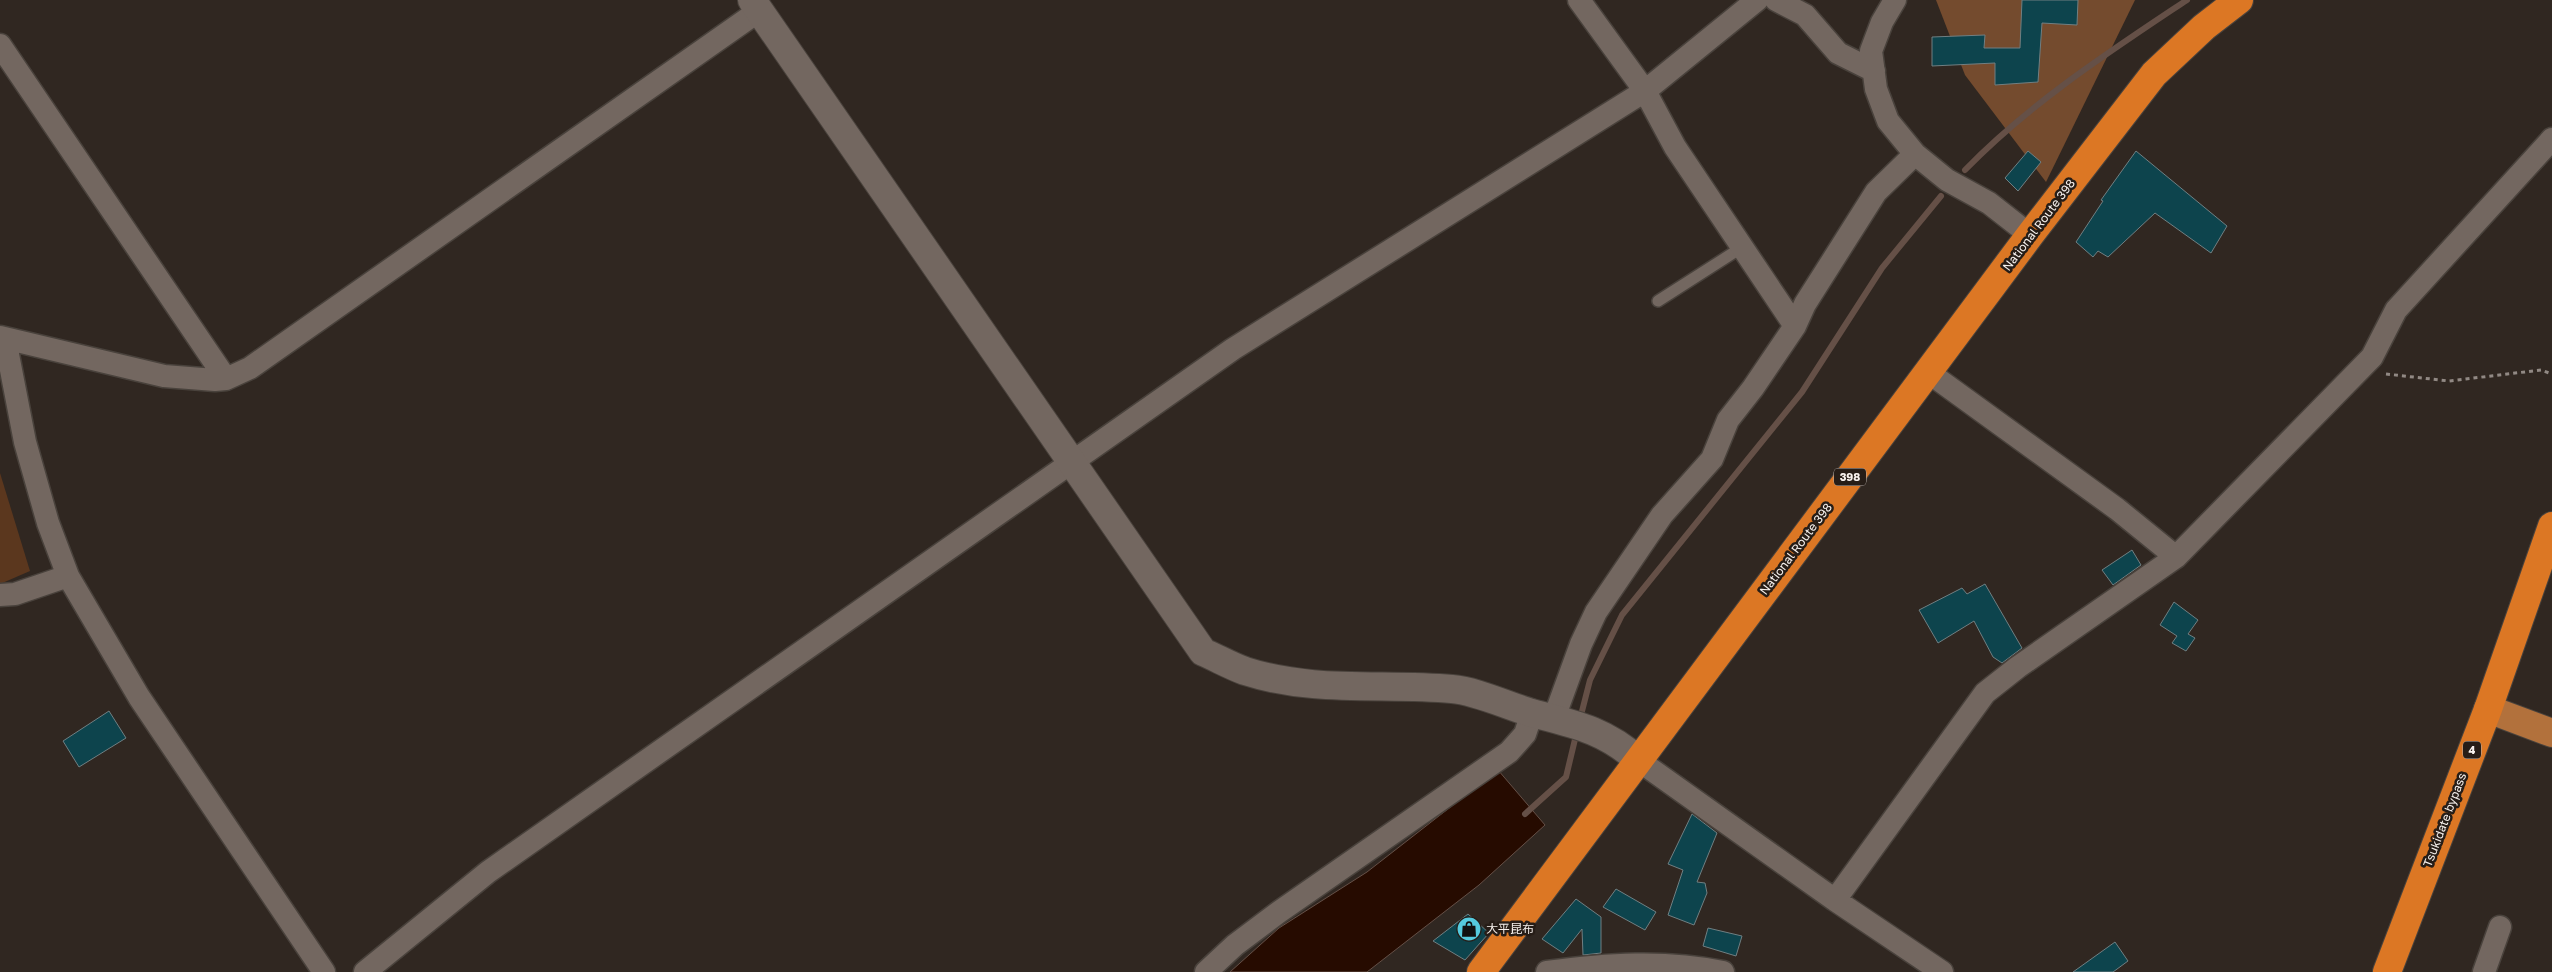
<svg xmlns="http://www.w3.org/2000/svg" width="2552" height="972" viewBox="0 0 2552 972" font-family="'Golos Text','Noto Sans JP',sans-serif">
<rect width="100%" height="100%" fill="#302721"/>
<!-- green -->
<path fill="#5b371e" d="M0,473L30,571L0,584Z"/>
<!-- forest -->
<path fill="#744b2e" d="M1936,0H2135L2046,182L1965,75Z"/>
<!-- water -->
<path fill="#260b00" stroke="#655047" d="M1498,770L1545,825L1479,885L1367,972H1230L1279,928L1367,872Z"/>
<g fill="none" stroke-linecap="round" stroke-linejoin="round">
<!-- stream -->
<path stroke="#655047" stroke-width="6" d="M1965,170C2030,103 2109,52 2187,0
M1580,719L1590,680L1622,615L1802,392L1882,268L1941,196
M1525,814L1566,777L1577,731"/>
</g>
<!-- building -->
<path fill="#0d444d" stroke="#707f82" d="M2022,0H2078L2077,25L2042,23L2038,82L1995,85V63L1932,66V37L1985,35L1984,48H2020Z
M2028,151L2041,162L2018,191L2005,178Z
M2136,151L2227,226L2211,253L2155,213L2108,257L2098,251L2093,257L2076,242L2103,201L2101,200Z
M2132,550L2141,565L2113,585L2102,570Z
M1985,584L2022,648L2002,663L1993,657L1974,621L1938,643L1919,610L1962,588L1967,594Z
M2174,602L2198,620L2188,634L2195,638L2186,651L2172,643L2177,636L2160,625Z
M109,711L126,738L79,767L63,741Z
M1692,814L1717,833L1697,882L1705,883L1707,893L1694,925L1668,915L1683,870L1668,864Z
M1616,889L1656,912L1645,930L1603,907Z
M1576,899L1601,917V953L1583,955L1582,929L1563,953L1542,939Z
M1468,914L1489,933L1465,960L1433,941Z
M1708,928L1742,936L1736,956L1703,946Z
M2115,942L2128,961L2113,972H2073Z"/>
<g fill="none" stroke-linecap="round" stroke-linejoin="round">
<defs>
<path id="lane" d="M1658,301L1744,246"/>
<path id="street" d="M1579,0L1645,91L1675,147L1795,326
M1776,0L1805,15L1838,53L1874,71
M1895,0L1882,22L1871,51L1876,89L1888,121L1915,154L1947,180L1989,203L2030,235
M0,45L226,379
M0,337L164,376L215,380L226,379L250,368L760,10
M5,339L25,442L48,523L68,576L139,697L324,972
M1928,372L2117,509L2176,557
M0,595L15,594L68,576
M1554,718L1581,644L1596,612L1662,515L1712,459L1728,420L1753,388L1795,326L1805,304L1876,192L1915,154
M1638,760L1835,900L1942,972
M1835,900L1985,693L2018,667L2176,557L2372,357L2396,310L2552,139
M365,972L488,872L1233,349L1645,91L1757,0
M1206,972L1235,945L1279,912L1509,752L1525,734L1532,713
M1547,972C1606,964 1665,960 1723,972
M2484,972L2500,927"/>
<path id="secondary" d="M752,0L1203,652C1217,658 1231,666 1245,671C1313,693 1382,683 1452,689C1477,691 1508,706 1532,713C1574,724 1605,730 1638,760"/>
<path id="primary" d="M2488,709L2552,733"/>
<path id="highway" d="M1481,972L2030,235L2154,74L2204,27L2239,0
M2387,972L2488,709L2552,526"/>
</defs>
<!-- lane casing -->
<use href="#lane" stroke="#49423c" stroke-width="14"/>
<!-- street casing -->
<use href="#street" stroke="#49423c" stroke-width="25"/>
<!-- secondary casing -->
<use href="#secondary" stroke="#49423c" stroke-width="30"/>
<!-- primary casing -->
<use href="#primary" stroke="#49423c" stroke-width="30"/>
<!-- highway casing -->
<use href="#highway" stroke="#49423c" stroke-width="30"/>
<!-- path -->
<path stroke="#918984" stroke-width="3" stroke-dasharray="4 4" stroke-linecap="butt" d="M2386,374L2449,381L2541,370L2552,374"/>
<!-- lane -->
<use href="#lane" stroke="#736760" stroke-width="11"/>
<!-- street -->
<use href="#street" stroke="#736760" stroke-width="22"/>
<!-- secondary -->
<use href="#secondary" stroke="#736760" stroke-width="28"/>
<!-- primary -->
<use href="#primary" stroke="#b2713c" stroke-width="28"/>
<!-- highway -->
<use href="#highway" stroke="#dc7724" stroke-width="28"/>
</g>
<!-- icons -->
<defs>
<symbol id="shop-disc" viewBox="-11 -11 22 22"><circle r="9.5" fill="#55cade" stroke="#261d17"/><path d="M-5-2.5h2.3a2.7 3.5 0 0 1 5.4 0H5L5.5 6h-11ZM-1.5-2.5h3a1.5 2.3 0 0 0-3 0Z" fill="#111"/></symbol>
</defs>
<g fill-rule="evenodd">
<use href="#shop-disc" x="1455" y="915" width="28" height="28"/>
</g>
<g text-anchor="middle" stroke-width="5" stroke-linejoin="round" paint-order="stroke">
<!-- shield labels -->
<g fill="#261d17" stroke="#b8b1ad" stroke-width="1">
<rect x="1834" y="468.5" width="32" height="17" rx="4"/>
<rect x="2463" y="741.5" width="18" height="17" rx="4"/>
</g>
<g font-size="11" font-weight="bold" fill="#f7f1ed">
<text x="1850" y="481">398</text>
<text x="2472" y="754">4</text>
</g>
<!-- street labels -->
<g font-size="12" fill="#f7f1ed" stroke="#261d17">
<text transform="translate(2039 225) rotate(-53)" y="4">National Route 398</text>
<text transform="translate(1796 549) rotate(-53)" y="4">National Route 398</text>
<text transform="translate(2445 820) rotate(-69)" y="4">Tsukidate bypass</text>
</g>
<!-- poi labels -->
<g font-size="12" fill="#f7f1ed" stroke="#261d17" text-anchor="start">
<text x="1486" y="933">大平昆布</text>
</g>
</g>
</svg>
